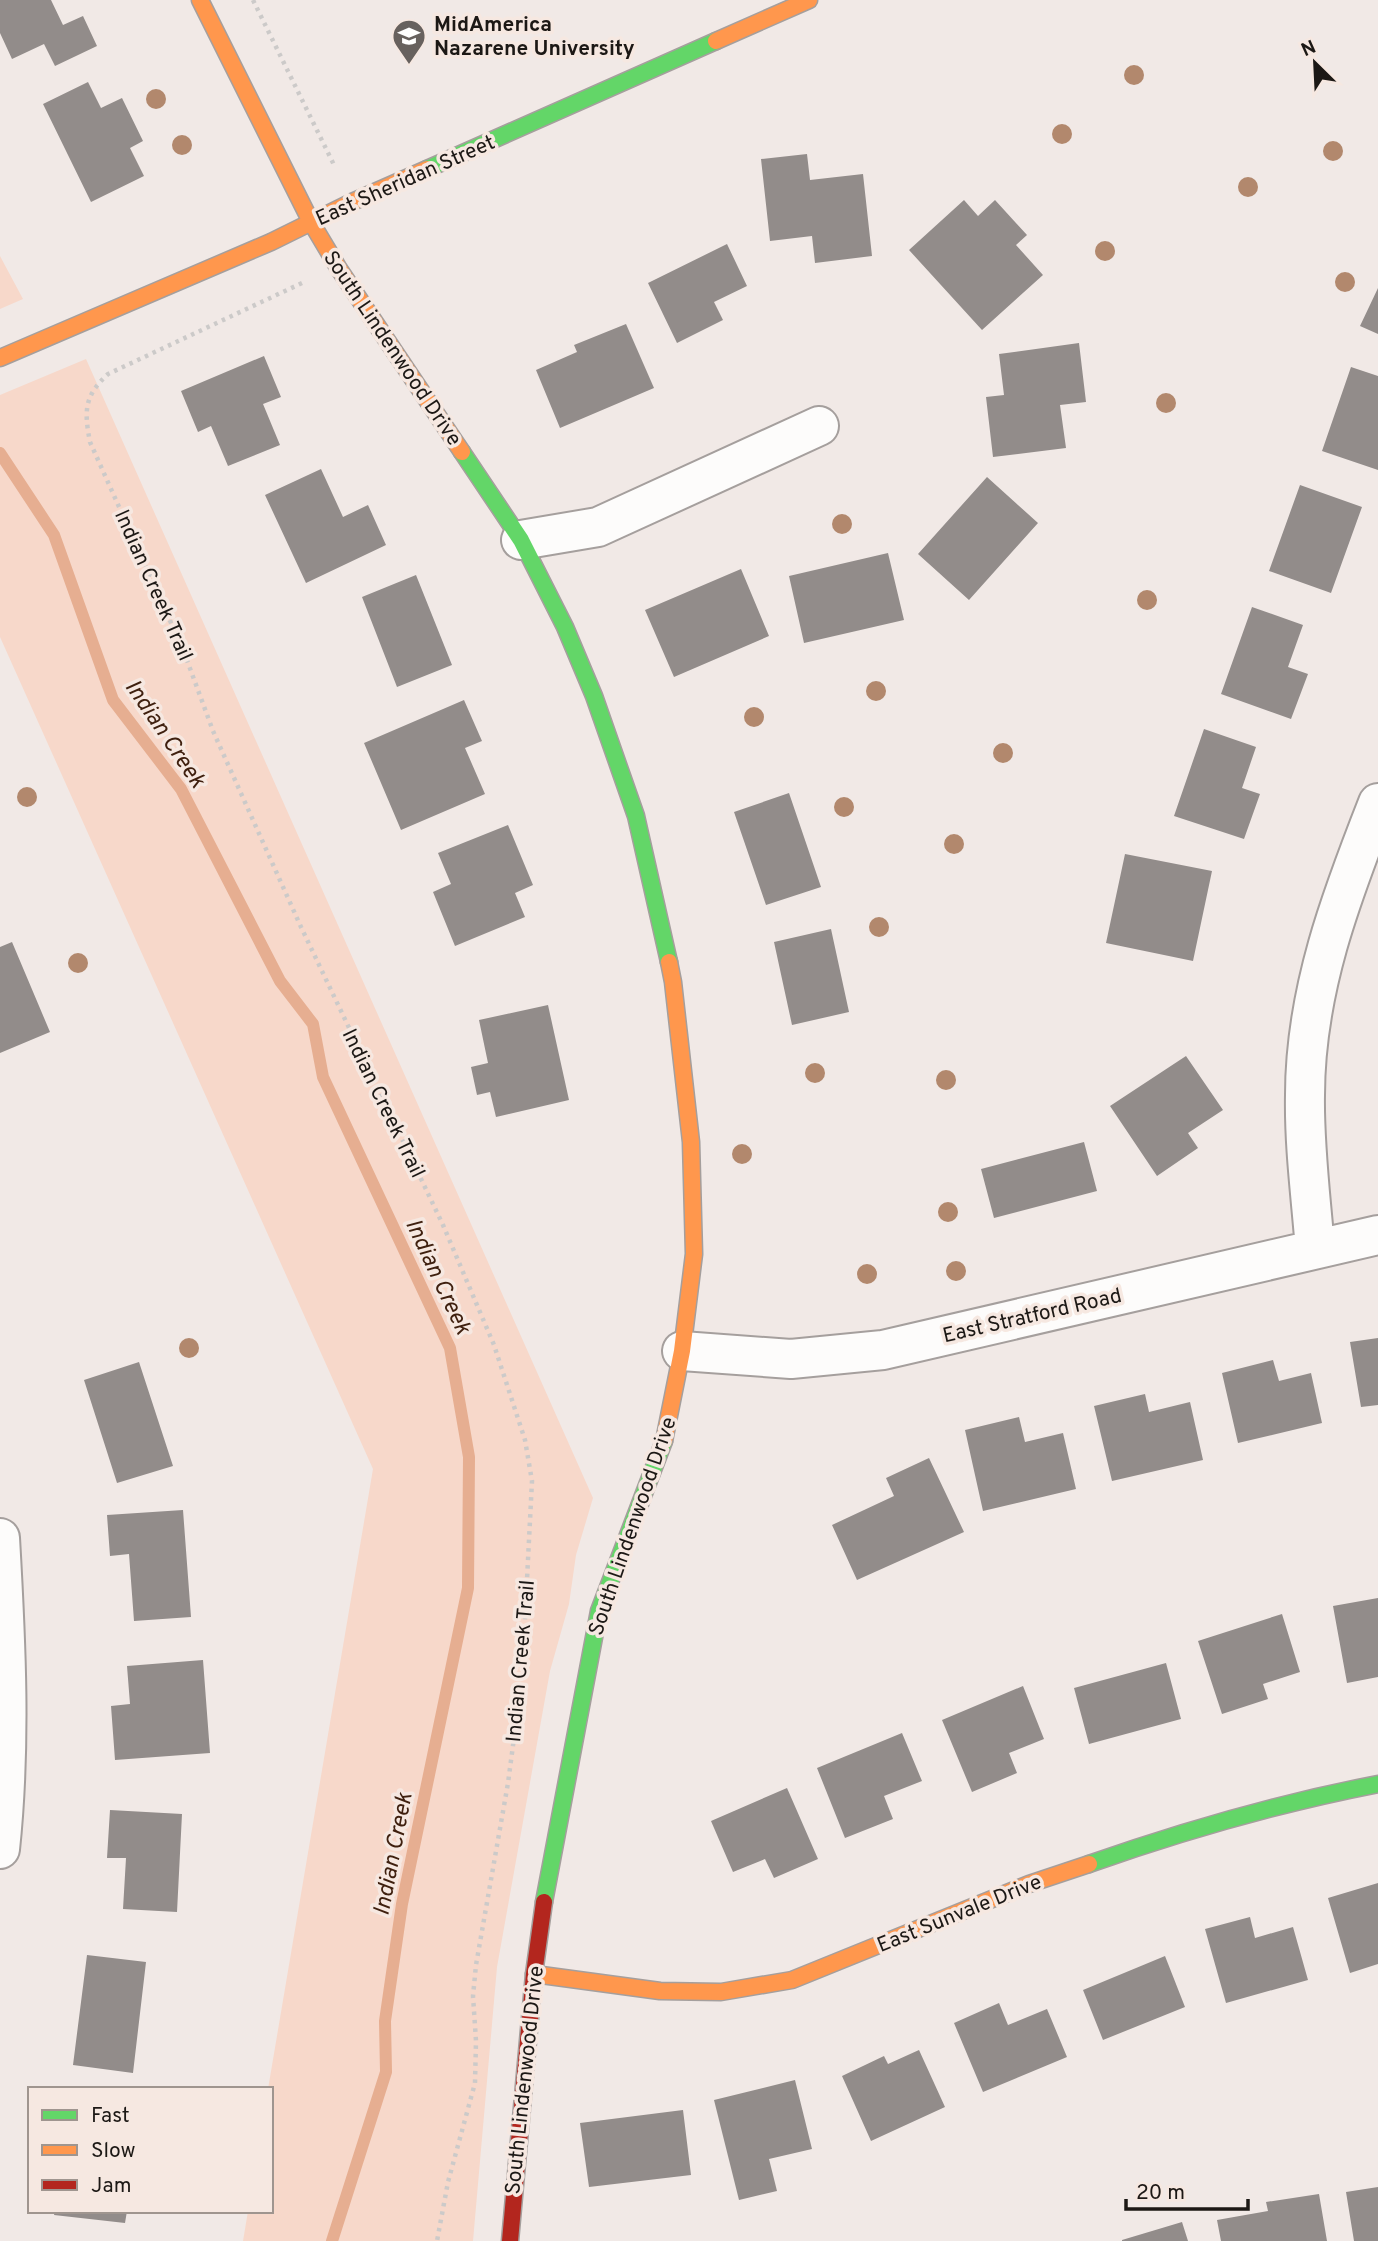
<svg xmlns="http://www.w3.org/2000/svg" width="1378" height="2241" viewBox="0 0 1378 2241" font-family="Overpass,sans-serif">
<rect width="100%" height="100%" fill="#f1e9e6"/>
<!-- green -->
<path fill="#f7d8ca" d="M0,256L23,299L0,309Z
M86,359L593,1498L576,1555L569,1604L550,1671L497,1967L473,2241H243L248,2211H271V2089H268L373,1469L0,637V395Z"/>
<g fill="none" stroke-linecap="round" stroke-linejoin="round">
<!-- stream -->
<path stroke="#e6ae91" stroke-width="12" d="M0,453L54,535L113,700L181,789L280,981L313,1024L323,1077L450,1348L469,1457L468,1588L402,1904L385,2021L386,2072L332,2241"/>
</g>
<!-- building -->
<path fill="#928c8a" d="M0,0H51L63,25L83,16L97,46L55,66L44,44L12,59L0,33Z
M88,82L101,108L122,98L143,141L130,148L144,176L91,202L43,104Z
M807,154L810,180L863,174L872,256L815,263L812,236L770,241L761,159Z
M964,200L978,216L995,200L1027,235L1016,245L1043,275L982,330L909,250Z
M727,244L747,286L714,302L723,320L677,343L648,283Z
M1378,288V334L1360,326Z
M626,324L654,388L560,428L536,370L577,352L574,345Z
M1079,343L1086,402L1060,405L1066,448L993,457L986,397L1004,395L999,354Z
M264,356L281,397L263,404L280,445L228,466L211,426L198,432L181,391Z
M1351,367L1378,376V470L1322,451Z
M321,469L343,517L368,505L386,545L306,583L265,495Z
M987,477L1038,523L969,600L918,554Z
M1300,485L1362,507L1331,593L1269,571Z
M888,553L904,620L804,643L789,576Z
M741,569L769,636L674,677L645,610Z
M416,575L452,665L397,687L362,597Z
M1252,607L1303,625L1288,667L1308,674L1291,719L1221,694Z
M464,700L482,741L465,748L485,794L401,830L364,743Z
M1204,729L1256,747L1242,788L1260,794L1244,839L1174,816Z
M789,793L821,887L766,905L734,812Z
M508,825L533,885L515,893L525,917L455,946L433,892L451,884L438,853Z
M1125,854L1212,871L1193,961L1106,943Z
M831,929L849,1012L792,1025L774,942Z
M12,942L50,1032L0,1053V947Z
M548,1005L569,1100L496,1117L490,1092L477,1095L471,1067L488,1063L479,1020Z
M1186,1056L1223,1110L1188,1133L1198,1148L1157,1176L1110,1106Z
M1084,1142L1097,1191L994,1218L981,1169Z
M1378,1338V1405L1361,1407L1350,1342Z
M1273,1360L1279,1381L1311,1373L1322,1423L1238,1443L1222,1373Z
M139,1362L173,1466L117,1483L84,1380Z
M1145,1394L1149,1412L1190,1402L1203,1460L1112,1481L1094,1406Z
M1019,1417L1025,1442L1063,1433L1076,1489L983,1511L965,1430Z
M929,1458L964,1532L857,1580L832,1525L894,1496L886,1478Z
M183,1510L191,1617L134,1621L129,1554L110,1556L107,1515Z
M1378,1598V1677L1347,1683L1333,1606Z
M1282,1614L1300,1672L1263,1684L1268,1699L1222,1714L1198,1641Z
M203,1660L210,1753L115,1760L111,1706L130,1704L127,1666Z
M1166,1663L1181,1719L1089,1744L1074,1688Z
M1023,1686L1044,1739L1009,1753L1017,1773L972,1792L942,1720Z
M902,1733L922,1781L884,1796L893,1819L845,1838L817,1768Z
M787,1788L818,1859L774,1878L765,1859L733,1872L711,1821Z
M110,1810L182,1814L177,1912L123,1909L126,1858H107Z
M1378,1883V1964L1350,1973L1328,1898Z
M1250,1917L1255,1938L1293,1927L1308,1980L1226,2003L1205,1929Z
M87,1955L146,1962L133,2073L73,2065Z
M1165,1956L1185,2007L1103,2040L1083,1990Z
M999,2003L1008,2025L1047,2009L1067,2057L983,2092L954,2023Z
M919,2050L945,2107L871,2141L842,2076L884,2056L888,2064Z
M795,2080L812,2149L769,2159L777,2191L739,2200L714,2100Z
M683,2110L691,2175L589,2187L580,2123Z
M1378,2187V2241H1354L1346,2192Z
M1319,2194L1327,2241H1221L1217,2220L1268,2211L1266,2202Z
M55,2211H127L125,2223L54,2215Z
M1182,2222L1188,2241H1122V2240Z"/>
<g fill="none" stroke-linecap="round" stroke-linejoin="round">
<defs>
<path id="street" d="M521,540L598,527L819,426
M1315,1249C1311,1198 1304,1146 1305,1095C1305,992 1341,897 1378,803
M682,1351L791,1359L883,1350L1378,1235
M0,1538C6,1642 11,1746 0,1849"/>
<path id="fast" d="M427,169L716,41
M462,452L521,540L565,627L594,696L636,816L669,962
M1089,1864C1183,1831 1280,1803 1378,1784
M544,1902L599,1611L664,1441"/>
<path id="slow" d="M200,0L311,222L339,269L462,452
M716,41L809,0
M0,358L271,242L352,202L427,169
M664,1441L682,1351L694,1254L691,1142L673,982L669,962
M534,1974L660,1991L721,1992L792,1980L1029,1884L1089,1864"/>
<path id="jam" d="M510,2241L534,1974L544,1902"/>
</defs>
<!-- street casing -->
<use href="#street" stroke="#a59f9d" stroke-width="42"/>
<!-- fast casing -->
<use href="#fast" stroke="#a59f9d" stroke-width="19"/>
<!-- slow casing -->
<use href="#slow" stroke="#a59f9d" stroke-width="19"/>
<!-- jam casing -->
<use href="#jam" stroke="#a59f9d" stroke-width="19"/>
<!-- path -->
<path stroke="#cccac9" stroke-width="4.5" stroke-dasharray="3.5 5" stroke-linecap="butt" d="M253,0L335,167
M302,283L108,374C84,396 84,411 90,442L184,652L213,731L301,927L443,1225L494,1345L525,1440L532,1481L522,1678L508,1783L476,1965L473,1996L476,2041L475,2083L448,2182L437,2241"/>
<!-- street -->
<use href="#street" stroke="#fdfcfb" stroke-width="38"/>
<!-- fast -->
<use href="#fast" stroke="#63d668" stroke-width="16"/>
<!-- slow -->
<use href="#slow" stroke="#ff974d" stroke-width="16"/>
<!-- jam -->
<use href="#jam" stroke="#b3261e" stroke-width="16"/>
</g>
<!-- trees -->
<g fill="#b2886d">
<circle cx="1134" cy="75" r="10"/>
<circle cx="156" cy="99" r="10"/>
<circle cx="1062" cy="134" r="10"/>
<circle cx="182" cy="145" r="10"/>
<circle cx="1333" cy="151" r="10"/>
<circle cx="1248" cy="187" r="10"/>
<circle cx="1105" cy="251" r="10"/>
<circle cx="1345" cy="282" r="10"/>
<circle cx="1166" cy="403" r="10"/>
<circle cx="842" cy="524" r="10"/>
<circle cx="1147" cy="600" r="10"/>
<circle cx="876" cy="691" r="10"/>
<circle cx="754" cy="717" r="10"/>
<circle cx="1003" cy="753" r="10"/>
<circle cx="27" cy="797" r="10"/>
<circle cx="844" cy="807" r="10"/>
<circle cx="954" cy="844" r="10"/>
<circle cx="879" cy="927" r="10"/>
<circle cx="78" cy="963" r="10"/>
<circle cx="815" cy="1073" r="10"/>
<circle cx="946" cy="1080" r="10"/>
<circle cx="742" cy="1154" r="10"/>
<circle cx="948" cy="1212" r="10"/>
<circle cx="956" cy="1271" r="10"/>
<circle cx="867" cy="1274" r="10"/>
<circle cx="189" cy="1348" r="10"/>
</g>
<!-- icons -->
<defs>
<symbol id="university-pin" viewBox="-11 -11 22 30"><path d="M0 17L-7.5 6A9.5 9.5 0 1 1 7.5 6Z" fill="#67615e" stroke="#f6e8e1"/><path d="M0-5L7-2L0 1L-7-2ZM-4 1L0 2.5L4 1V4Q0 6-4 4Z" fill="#fff"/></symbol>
</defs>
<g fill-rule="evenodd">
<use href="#university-pin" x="390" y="17" width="38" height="52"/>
</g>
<g text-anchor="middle" stroke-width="7" stroke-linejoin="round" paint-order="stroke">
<!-- poi labels -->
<g font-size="21" font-weight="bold" fill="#1c1815" stroke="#f6e8e1" text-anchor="start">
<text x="434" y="31">MidAmerica<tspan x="434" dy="24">Nazarene University</tspan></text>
</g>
<!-- street labels -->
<g font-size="21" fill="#1c1815" stroke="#f6e8e1">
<text transform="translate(405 180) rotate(-24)" y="7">East Sheridan Street</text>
<text transform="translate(393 348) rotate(56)" y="7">South Lindenwood Drive</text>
<text transform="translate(154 585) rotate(66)" y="7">Indian Creek Trail</text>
<text transform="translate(384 1103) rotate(64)" y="7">Indian Creek Trail</text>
<text transform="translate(1032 1315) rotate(-13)" y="7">East Stratford Road</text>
<text transform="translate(632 1526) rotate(-71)" y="7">South Lindenwood Drive</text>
<text transform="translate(520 1661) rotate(-85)" y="7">Indian Creek Trail</text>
<text transform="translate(959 1913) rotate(-22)" y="7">East Sunvale Drive</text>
<text transform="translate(524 2080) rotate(-84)" y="7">South Lindenwood Drive</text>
</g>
<!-- water labels -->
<g font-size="23" font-style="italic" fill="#3f200f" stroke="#f6e8e1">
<text transform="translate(166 733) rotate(56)" y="8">Indian Creek</text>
<text transform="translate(439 1276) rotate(65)" y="8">Indian Creek</text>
<text transform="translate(392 1854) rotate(-79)" y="8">Indian Creek</text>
</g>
</g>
<!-- legend -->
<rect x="28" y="2087" width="245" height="126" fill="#f6e8e1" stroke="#9f958f" stroke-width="2"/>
<rect x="42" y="2110" width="35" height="10" fill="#63d668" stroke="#9f958f" stroke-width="2"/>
<text x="91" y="2122" font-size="21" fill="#1c1815">Fast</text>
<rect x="42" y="2145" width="35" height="10" fill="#ff974d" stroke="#9f958f" stroke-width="2"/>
<text x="91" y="2157" font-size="21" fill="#1c1815">Slow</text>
<rect x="42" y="2180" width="35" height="10" fill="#b3261e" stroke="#9f958f" stroke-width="2"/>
<text x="91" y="2192" font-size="21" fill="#1c1815">Jam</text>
<!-- north arrow -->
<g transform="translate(1315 63) rotate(336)" stroke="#f6e8e1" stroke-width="5" paint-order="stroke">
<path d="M0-5L12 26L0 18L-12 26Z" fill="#1c1815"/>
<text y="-10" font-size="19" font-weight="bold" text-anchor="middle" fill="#1c1815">N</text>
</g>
<!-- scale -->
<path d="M1126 2199v10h122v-10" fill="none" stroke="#1c1815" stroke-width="3.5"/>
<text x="1136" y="2199" font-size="21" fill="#1c1815" stroke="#f6e8e1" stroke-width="5" paint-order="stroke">20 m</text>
</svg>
